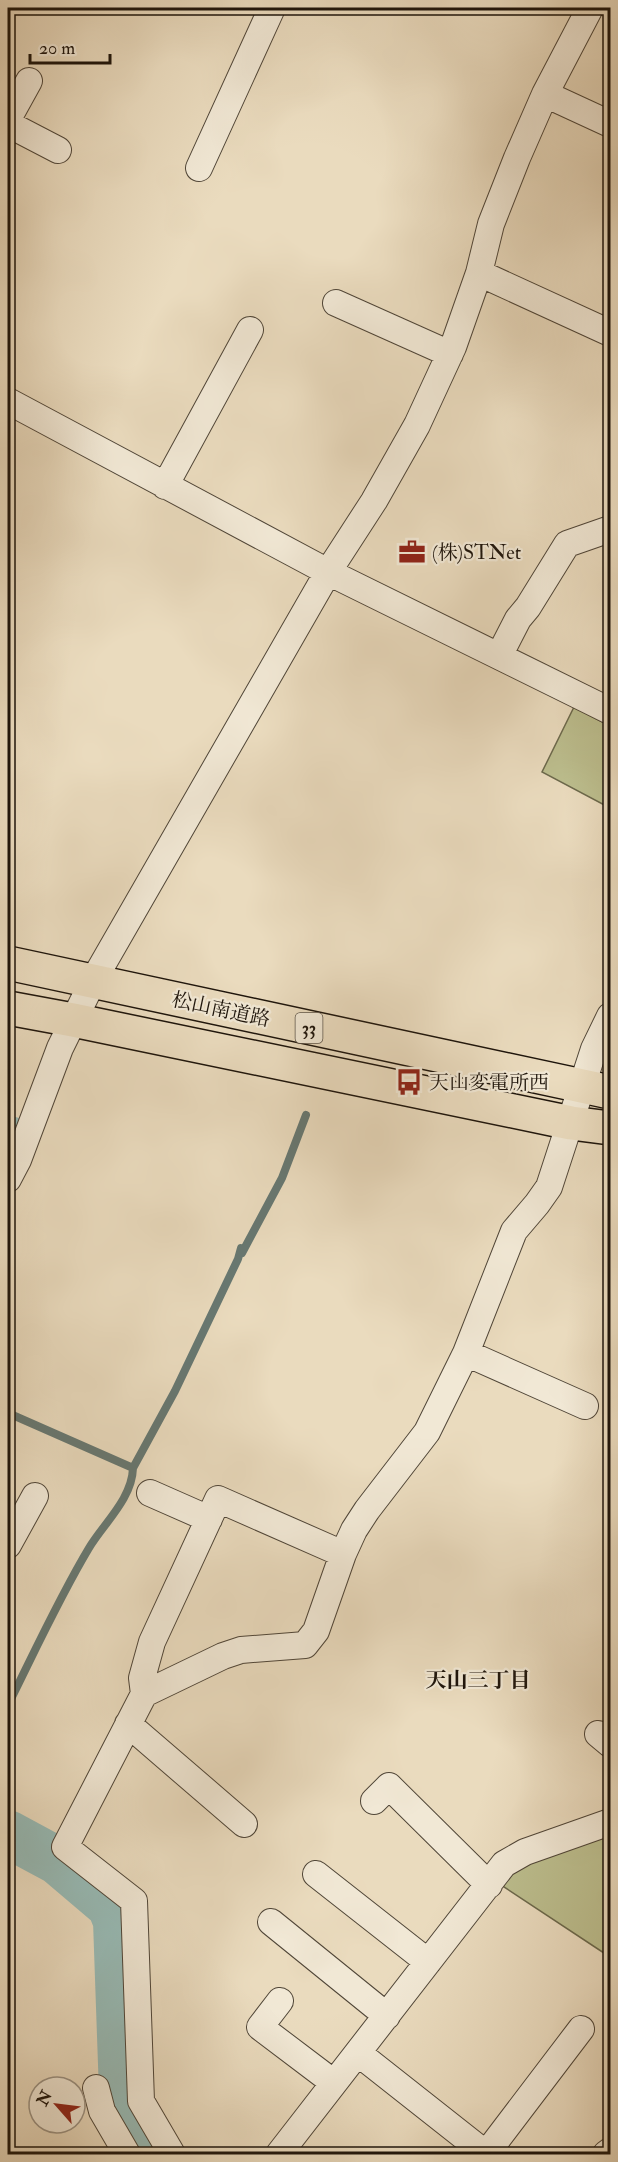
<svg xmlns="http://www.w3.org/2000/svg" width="618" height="2162" viewBox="0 0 618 2162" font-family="'IM FELL Double Pica','Noto Serif JP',serif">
<rect width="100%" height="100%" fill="#eadbbe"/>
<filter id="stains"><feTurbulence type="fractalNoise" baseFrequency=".00333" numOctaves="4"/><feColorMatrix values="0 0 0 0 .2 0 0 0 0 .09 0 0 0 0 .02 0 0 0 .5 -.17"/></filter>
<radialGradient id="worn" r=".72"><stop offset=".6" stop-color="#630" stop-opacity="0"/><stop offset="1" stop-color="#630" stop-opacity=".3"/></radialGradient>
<!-- green -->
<path fill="#bcbe8e" stroke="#6c694c" stroke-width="1.5" d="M574,707L610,726V808L542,772Z
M610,1833V1957L501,1885L504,1877L531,1860Z"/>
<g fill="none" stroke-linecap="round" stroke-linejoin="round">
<!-- stream -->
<path stroke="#677872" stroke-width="8" d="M242,1253L282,1178L306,1115
M8,1413L133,1468
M8,1705C34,1653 59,1598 89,1548C104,1523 132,1499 133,1468L175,1391L238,1259L241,1248"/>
<!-- river -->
<path stroke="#98bbb6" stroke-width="48" d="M8,1140H9
M8,1834L58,1861L111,1906L117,1921L123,2093L127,2114L150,2154"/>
<defs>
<path id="minor" d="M545,94L610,124
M8,119L29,81
M8,124L58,150
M199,168L272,8
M479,273L610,333
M336,303L450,354
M8,401L328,572L610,711
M165,486L250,330
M499,656L518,619L528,607L567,544L610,529
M8,1179L18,1160L60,1048L93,981L328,572L374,501L417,425L453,347L479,273L491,224L517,158L545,94L590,8
M466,1353L585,1406
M150,1493L209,1519
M8,1545L35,1496
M144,1694L142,1678L152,1642L218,1499L343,1554
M128,1724L244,1824
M598,1734L610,1744
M374,1801L389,1786L489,1885
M316,1874L428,1962
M271,1922L387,2016
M280,2001L260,2027L334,2083
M358,2053L486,2154L581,2029
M96,2088L102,2111L127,2154
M172,2154L141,2101L134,1901L65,1847L144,1694L223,1656L241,1650L305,1645L316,1631L343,1554L354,1530L367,1510L427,1432L466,1353L514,1231L537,1204L549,1187L594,1049L610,1016
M279,2154L504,1864L525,1852L610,1822
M606,2154L610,2151"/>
<path id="highway" d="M8,963L610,1092
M8,1008L73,1020L571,1123L610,1128"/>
</defs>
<!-- minor casing -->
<use href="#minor" stroke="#504638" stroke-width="28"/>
<!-- highway casing -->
<use href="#highway" stroke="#1d140b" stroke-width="36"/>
<!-- minor -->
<use href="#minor" stroke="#f1e8d5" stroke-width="26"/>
<!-- highway -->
<use href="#highway" stroke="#eadbbe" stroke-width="33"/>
</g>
<!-- icons -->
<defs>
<symbol id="office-bare" viewBox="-9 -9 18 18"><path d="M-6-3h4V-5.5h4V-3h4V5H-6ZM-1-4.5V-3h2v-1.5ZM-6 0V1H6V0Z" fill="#8f2418" stroke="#f1e8d5" stroke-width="2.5" paint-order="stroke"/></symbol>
<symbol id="bus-bare" viewBox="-9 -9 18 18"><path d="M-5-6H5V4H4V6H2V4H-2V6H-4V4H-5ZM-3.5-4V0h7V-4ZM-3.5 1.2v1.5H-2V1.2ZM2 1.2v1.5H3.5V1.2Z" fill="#8f2418" stroke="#f1e8d5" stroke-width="2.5" paint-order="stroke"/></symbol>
</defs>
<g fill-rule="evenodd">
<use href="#office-bare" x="393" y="533" width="38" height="38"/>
<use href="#bus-bare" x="390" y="1063" width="38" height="38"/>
</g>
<g text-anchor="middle" stroke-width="4.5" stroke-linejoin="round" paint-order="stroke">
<!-- shield labels -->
<rect fill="#f1e8d5" stroke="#5d5448" stroke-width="1.5" x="295.5" y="1013" width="27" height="30" rx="4.5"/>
<g font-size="18" font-weight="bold" fill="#1d140b">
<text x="309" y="1034">33</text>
</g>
<!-- poi labels -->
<g font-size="20" fill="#1d140b" stroke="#f1e8d5" text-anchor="start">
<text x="432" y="559">(株)STNet</text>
<text x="429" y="1089">天山変電所西</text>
</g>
<!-- street labels -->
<g font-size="20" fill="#1d140b" stroke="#f1e8d5">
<text transform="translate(221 1009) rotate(12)" y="7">松山南道路</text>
</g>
<!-- neighbourhood labels -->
<g font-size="21" font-weight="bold" fill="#1d140b" stroke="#f1e8d5">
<text x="478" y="1687">天山三丁目</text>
</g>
</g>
<!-- margin -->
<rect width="618" height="2162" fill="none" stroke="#eadbbe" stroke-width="30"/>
<rect x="9" y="9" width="600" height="2144" fill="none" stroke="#1d140b" stroke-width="3"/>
<rect x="15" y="15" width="588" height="2132" fill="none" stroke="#1d140b" stroke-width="1.5"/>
<!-- north arrow -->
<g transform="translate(57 2105) rotate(298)"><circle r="28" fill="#f1e8d5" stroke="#9c9384" stroke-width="1.5"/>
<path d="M0-4.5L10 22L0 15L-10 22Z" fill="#8f2418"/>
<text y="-9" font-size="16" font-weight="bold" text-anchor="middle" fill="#1d140b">N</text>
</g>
<!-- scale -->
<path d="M30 54v9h80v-9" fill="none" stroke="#1d140b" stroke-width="3"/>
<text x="39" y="54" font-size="18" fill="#1d140b" stroke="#f1e8d5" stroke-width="4.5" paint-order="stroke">20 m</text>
<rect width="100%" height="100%" filter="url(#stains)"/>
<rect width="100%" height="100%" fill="url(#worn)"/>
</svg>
